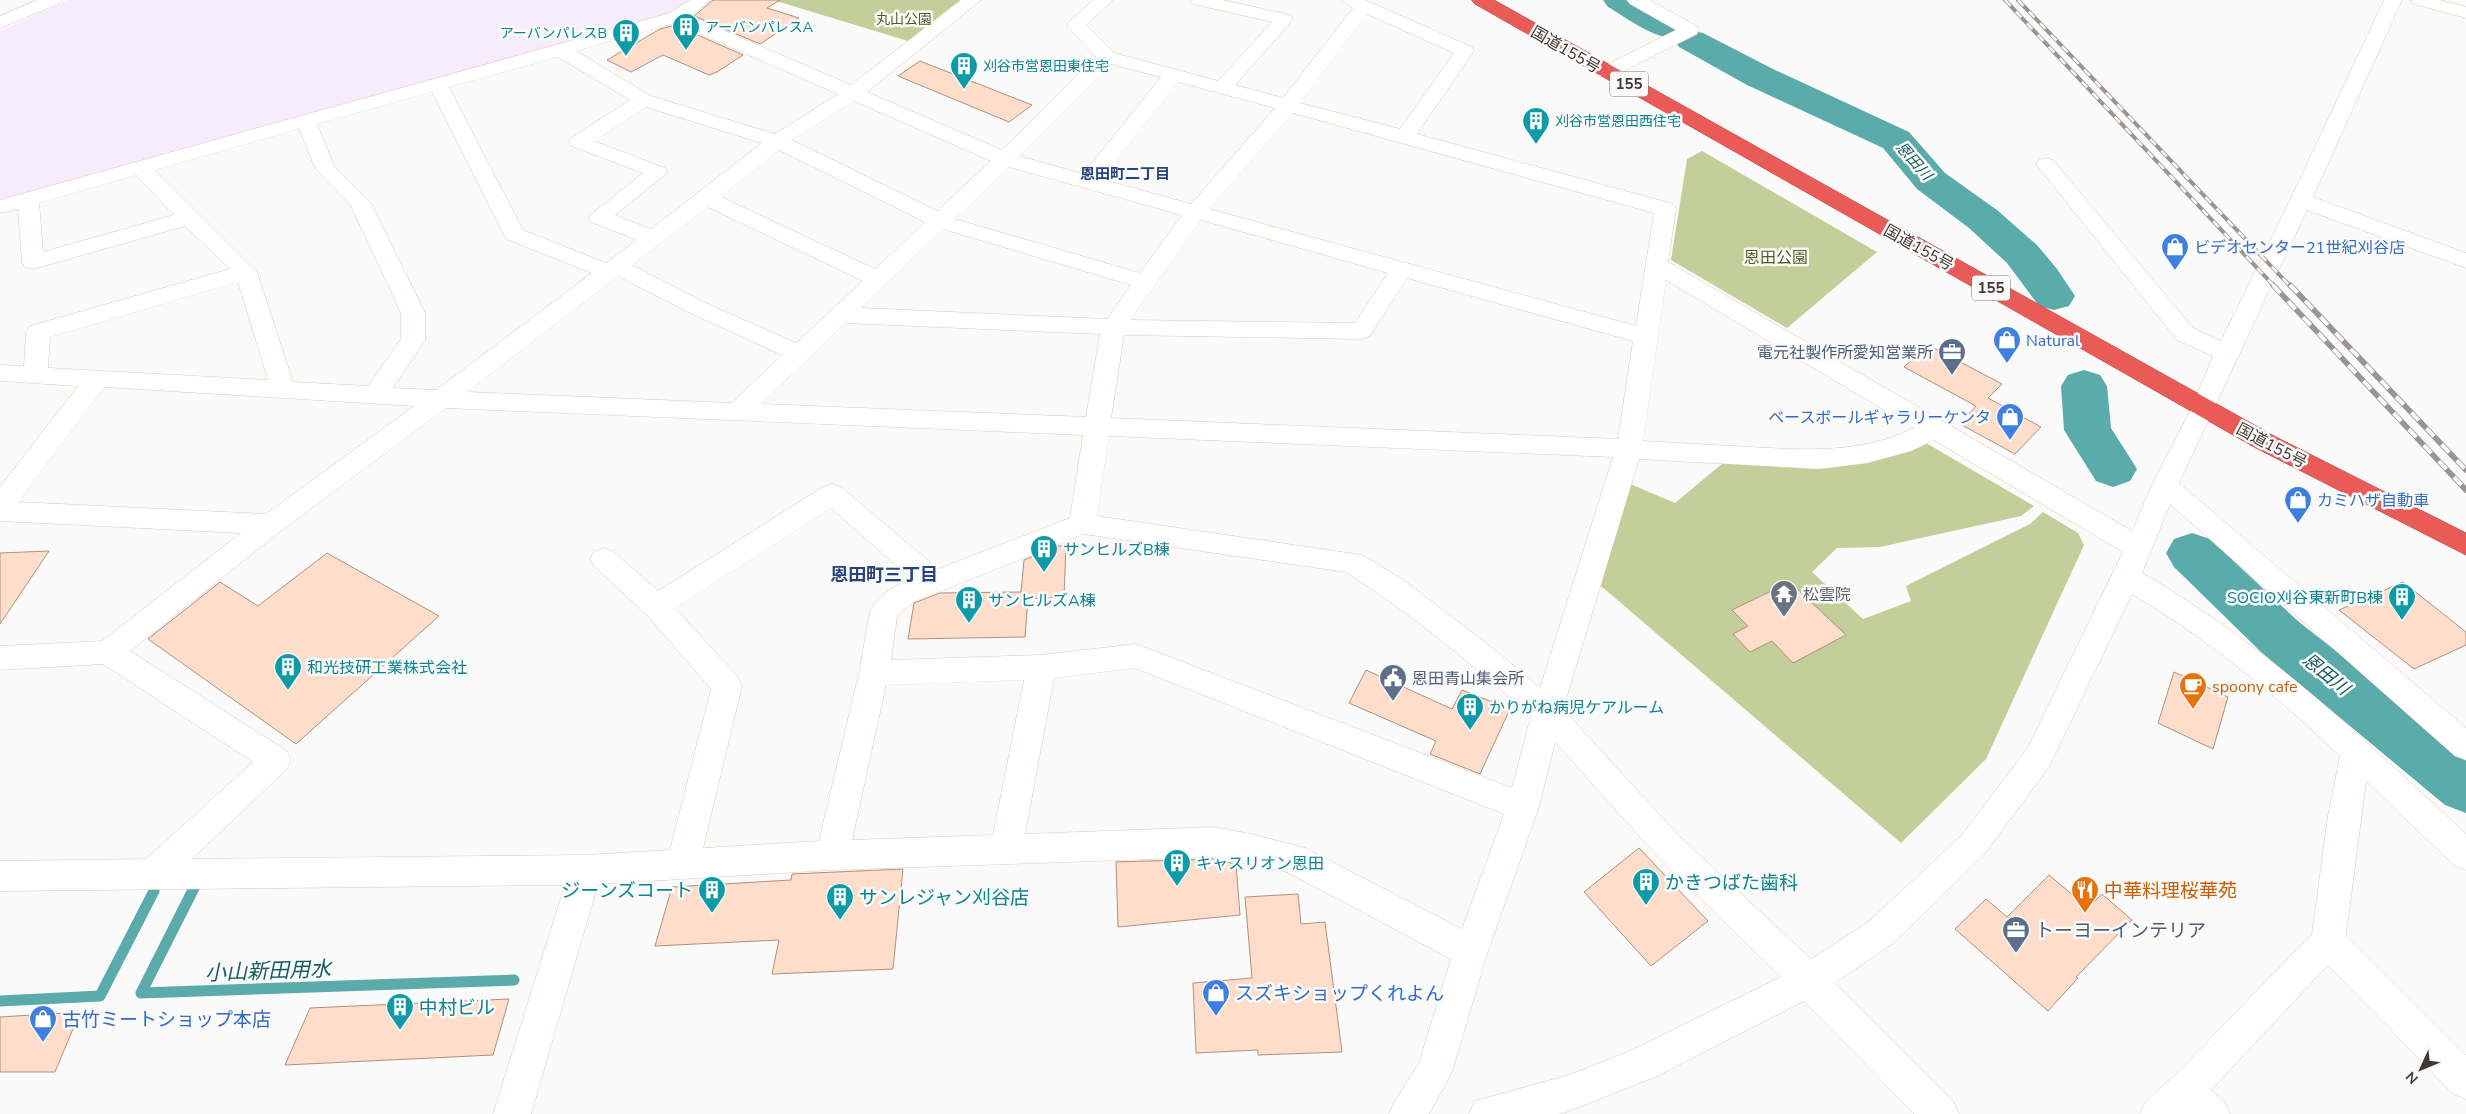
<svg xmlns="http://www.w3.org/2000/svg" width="2466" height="1114" viewBox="0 0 2466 1114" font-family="'Nunito Sans','Noto Sans JP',sans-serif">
<rect width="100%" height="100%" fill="#fafafa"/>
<!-- commercial -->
<path fill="#f6ecfc" d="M68,0H690L669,13L0,202V31Z"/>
<!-- green -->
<path fill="#c3ce98" d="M773,0H961L908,41Z
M1702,151L1877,252L1787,328L1671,260L1687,159Z
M1926,443L2034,506L2021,516L1880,547L1837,548L1812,572L1863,619L1911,601L1906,586L2030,524L2043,512L2078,533L2084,545L1986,759L1901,843L1601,586L1628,483L1675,503L1723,463Z"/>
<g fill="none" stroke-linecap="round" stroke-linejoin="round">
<!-- stream -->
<path stroke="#5cabab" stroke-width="11" d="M194,888L141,993L514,980
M0,1001L100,996L154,891"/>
<!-- river -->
<path fill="#5cabab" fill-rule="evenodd" d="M1603,0H1644L1681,21L1686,28L1684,31L1691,30L1703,33L1773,69L1909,132L1945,173L1997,210L2037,245L2057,269L2075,296L2069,306L2054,310L2039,306L2007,263L1969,228L1917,189L1883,148L1747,85L1679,47L1674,40L1676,37C1656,41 1626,17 1608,7Z
M2084,370L2100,375L2107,386L2111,428L2137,469L2130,481L2113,487L2096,481L2064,430L2061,386L2068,375Z
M2192,533L2210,539L2299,622L2466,753V813L2445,805L2261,652L2174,567L2166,553L2174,539Z"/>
</g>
<!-- building -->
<path fill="#feddca" stroke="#af907e" d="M713,0H780L767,8L799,18L760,44L694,16Z
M675,25L743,55L717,72L709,75L663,55L631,72L607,60L660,29Z
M920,61L1032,105L1009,122L898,76Z
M1928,345L2002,384L1988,398L2041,427L2015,454L1960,424L1976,406L1904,367Z
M1058,546H1066L1064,597L1028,599L1025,637L908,639L914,603L940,593L1021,592L1024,560Z
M49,551L0,624V553Z
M327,553L439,616L296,744L148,639L220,582L258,606Z
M1790,582L1846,635L1793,663L1772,641L1750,652L1733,634L1748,626L1732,610Z
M2403,582L2466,632V645L2414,669L2339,610Z
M1366,670L1452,709L1462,690L1510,709L1480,774L1430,754L1436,741L1349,703Z
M2174,672L2228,697L2213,749L2158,723Z
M1639,848L1708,921L1651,966L1584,892Z
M1213,859L1236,864L1240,915L1118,927L1116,862Z
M903,869L893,969L772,974L779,940L655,946L672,887L791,880L792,874Z
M2049,875L2088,908L2102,894L2132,920L2076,977L2078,978L2048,1011L1955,929L1986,899L2007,917Z
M1298,894L1301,924L1325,922L1342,1052L1258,1055V1050L1196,1053L1193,983L1252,978L1245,897Z
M509,999L493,1055L285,1065L310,1008Z
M80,1012L55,1072H0V1017Z"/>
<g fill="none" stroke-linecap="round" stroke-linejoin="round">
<defs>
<path id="minor" d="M37,0H61L58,4L0,28V16Z
M690,0H711L690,16L851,85L961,0H981L867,92L1002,150L1096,57L1066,25L1093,0H1113L1086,25L1114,53L1218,81L1272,22L1193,4L1190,0H1223L1290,15L1293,19L1290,23L1235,85L1283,98L1353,8L1341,0H1365L1472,47L1474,51L1417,134L1673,204L1676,209L1668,262L2132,531L2152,485L2192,407L2213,356L2177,340L2036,164L2039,160L2046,158L2053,160L2193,328L2221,341L2290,200L2384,0H2402L2313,197L2466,253V268L2307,210L2179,483L2466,728V760L2455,756L2170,504L2142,573C2264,643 2364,739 2466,834V870L2454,865L2366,781L2346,935L2466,1055V1099L2453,1094L2328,965L2211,1090L2224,1101L2230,1114H2140L2146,1101L2172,1078L2312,934L2328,816L2340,756C2276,695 2208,639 2132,594L2049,767L1983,856L1892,944L1835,983L1953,1101L1959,1114H1914L1804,1001L1655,1077L1569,1111L1559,1114H1469L1475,1101L1569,1075L1632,1050L1781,977L1658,857L1555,742L1539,807L1488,951L1452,1072L1429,1114H1389L1395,1101L1419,1063L1451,959L1287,872L1213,857L832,870L598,884L531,1114H493L565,885L0,891V861L146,859L253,762L103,664L0,670V646L102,641L241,533L0,521V487L78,386L0,381V365L24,366L26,332L30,326L230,269L185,226L33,269L25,267L22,262L18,209L0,213V200L670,13ZM1367,14L1454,53L1400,129L1300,103ZM675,23L838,94L775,134L651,96L576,51ZM558,57L630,100L571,138L568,142L571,146L643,173L588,217L591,222L637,240L606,263L523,230L449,87ZM1111,64L1161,77L1083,174L1019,156ZM1178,82L1275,108L1191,204L1101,179ZM432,92L506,239L592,273L436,390L393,388L425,340V313L371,203L334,166L317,124ZM854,101L991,161L937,211L792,140ZM646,107L762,143L651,229L615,215L668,172L665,168L594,141ZM1293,113L1654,213L1636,326L1209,209ZM299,129L315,168L351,206L401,313V339L368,386L293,382L257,272L155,170ZM779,150L925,222L875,269L721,197ZM1009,167L1182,215L1140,273L955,219ZM136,175L174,215L43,252L39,203ZM708,207L863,281L796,343L706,303L632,265ZM1201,220L1388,273L1355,323L1130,320ZM943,229L1131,285L1107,319L861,308ZM618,276L690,313L782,355L732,403L467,392ZM1407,278L1633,341L1618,439L1111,418L1124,335L1362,339L1370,336ZM1666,280L1914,428C1861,454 1808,450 1750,447C1714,445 1679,443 1643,441ZM238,282L268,380L48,368L50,337ZM845,323L1100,334L1086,417L761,404ZM104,387L414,406L266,514L18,502ZM446,408L1083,435L1070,518L938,569L841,487L832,484L823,487L658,591L614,552L604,548L594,552L590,559L594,566L646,614L711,689L670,850L586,855L192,859L287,769L291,760L287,751L130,651L281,531ZM1109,436L1613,457L1540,688L1490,646L1402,579L1362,555L1097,516ZM1934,440L2123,552L2027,749L1961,836L1868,922L1811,959L1680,837L1563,709L1639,459L1819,469L1867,463L1911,451ZM831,508L912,579C895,586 879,594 870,611L859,673L819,841L703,848L742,686L738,677L675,608ZM1084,534L1346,572C1412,614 1472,664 1531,716L1512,788L1136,644L1041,655L891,660L897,616L913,602ZM1135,668L1504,814L1462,929L1305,848L1251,834L1213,827L1025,834L1054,678ZM1024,680L993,835L852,840L886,685Z
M1627,0H1649L1697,26L1699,30L1697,34L1614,76H1600L1597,72L1600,68L1676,30L1630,4Z
M2411,0H2440L2466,7V18L2414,4Z"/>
<path id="highway" d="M1472,0H1494L2274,436L2466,533V555L2256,448L1475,4Z"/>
</defs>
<!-- minor casing -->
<use href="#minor" stroke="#e5c4b1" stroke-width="1"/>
<!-- highway casing -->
<use href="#highway" stroke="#b04f49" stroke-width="1"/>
<!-- minor -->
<use href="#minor" fill="#fff" fill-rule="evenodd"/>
<!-- highway -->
<use href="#highway" fill="#e95b56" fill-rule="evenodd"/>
<defs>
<path id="rail-far1" d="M2005,0L2275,287
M2018,0L2291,287"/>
<path id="rail" d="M2273,285L2466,490
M2290,285L2466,470"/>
</defs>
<!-- rail-far1 casing -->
<use href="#rail-far1" stroke="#9b9490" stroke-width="4"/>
<!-- rail casing -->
<use href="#rail" stroke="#9b9490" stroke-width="5.5"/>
<!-- rail-far1 -->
<use href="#rail-far1" stroke="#fafafa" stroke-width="2.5" stroke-dasharray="8" stroke-linecap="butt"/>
<!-- rail -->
<use href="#rail" stroke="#fafafa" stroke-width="4" stroke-dasharray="11" stroke-linecap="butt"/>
</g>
<!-- icons -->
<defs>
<symbol id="building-pin" viewBox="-11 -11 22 30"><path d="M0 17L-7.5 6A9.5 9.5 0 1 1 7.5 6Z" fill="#0f9aa8" stroke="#fafafa"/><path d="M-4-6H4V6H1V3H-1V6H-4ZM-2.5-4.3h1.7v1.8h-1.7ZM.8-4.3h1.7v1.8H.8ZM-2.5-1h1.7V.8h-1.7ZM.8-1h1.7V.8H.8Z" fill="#fff"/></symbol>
<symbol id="shop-pin" viewBox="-11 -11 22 30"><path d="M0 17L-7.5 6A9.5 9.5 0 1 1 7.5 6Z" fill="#3f7fe0" stroke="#fafafa"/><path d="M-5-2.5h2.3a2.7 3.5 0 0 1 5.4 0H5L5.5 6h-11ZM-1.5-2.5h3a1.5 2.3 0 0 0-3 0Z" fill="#fff"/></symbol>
<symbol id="office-pin" viewBox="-11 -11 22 30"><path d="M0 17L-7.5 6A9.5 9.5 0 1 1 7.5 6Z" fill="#5c6f8a" stroke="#fafafa"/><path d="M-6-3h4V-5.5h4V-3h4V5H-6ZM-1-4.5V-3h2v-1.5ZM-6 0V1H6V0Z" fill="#fff"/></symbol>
<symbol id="temple-pin" viewBox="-11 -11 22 30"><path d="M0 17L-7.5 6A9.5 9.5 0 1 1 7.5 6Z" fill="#6b7280" stroke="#fafafa"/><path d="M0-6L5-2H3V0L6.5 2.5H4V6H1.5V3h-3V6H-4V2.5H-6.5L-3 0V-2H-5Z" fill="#fff"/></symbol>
<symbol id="civic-pin" viewBox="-11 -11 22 30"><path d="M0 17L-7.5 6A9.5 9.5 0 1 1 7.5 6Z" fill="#5c6f8a" stroke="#fafafa"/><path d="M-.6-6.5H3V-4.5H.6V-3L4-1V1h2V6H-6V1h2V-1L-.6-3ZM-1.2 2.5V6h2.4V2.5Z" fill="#fff"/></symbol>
<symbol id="cafe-pin" viewBox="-11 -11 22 30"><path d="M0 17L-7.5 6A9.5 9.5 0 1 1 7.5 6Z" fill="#e8710a" stroke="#fafafa"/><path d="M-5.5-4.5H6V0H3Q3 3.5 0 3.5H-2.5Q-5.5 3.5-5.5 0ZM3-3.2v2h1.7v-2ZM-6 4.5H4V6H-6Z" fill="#fff"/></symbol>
<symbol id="restaurant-pin" viewBox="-11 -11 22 30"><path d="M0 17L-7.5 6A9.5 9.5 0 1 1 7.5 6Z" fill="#e8710a" stroke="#fafafa"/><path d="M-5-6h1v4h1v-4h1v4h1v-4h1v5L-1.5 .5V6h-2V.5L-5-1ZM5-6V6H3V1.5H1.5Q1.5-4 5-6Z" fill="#fff"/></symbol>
</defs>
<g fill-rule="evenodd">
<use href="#building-pin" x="670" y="11" width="32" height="43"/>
<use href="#building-pin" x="610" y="17" width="32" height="43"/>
<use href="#building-pin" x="948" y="50" width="32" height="43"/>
<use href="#building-pin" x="1520" y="105" width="32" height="43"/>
<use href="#shop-pin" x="2159" y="231" width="32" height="43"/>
<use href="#shop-pin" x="1991" y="324" width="32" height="43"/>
<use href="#office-pin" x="1936" y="336" width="32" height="43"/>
<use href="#shop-pin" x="1994" y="401" width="32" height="43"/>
<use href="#shop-pin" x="2282" y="484" width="32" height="43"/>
<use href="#building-pin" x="1028" y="533" width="32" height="43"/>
<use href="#temple-pin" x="1768" y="578" width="32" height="43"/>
<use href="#building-pin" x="2386" y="581" width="32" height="43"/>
<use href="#building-pin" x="953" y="584" width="32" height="43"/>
<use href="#building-pin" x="272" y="651" width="32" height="43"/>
<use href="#civic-pin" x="1377" y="662" width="32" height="43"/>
<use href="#cafe-pin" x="2177" y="670" width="32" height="43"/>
<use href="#building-pin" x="1454" y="691" width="32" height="43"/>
<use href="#building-pin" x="1161" y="847" width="32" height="43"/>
<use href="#building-pin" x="1630" y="866" width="32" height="43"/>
<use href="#building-pin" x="696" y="874" width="32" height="43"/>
<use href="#restaurant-pin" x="2069" y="874" width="32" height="43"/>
<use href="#building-pin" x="824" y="881" width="32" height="43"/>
<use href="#office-pin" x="2000" y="914" width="32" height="43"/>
<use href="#shop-pin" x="1200" y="977" width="32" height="43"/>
<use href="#building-pin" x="384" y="991" width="32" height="43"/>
<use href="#shop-pin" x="27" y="1003" width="32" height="43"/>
</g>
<g text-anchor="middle" stroke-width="5" stroke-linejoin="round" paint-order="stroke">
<!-- far-park labels -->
<g font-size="14" fill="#545c1d" stroke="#fafafa">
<text x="904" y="24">丸山公園</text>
</g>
<!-- far-culture labels -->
<g font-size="14" fill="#0d838f" stroke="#fafafa" text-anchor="start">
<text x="705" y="32">アーバンパレスA</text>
<text x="607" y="38" text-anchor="end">アーバンパレスB</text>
<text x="983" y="71">刈谷市営恩田東住宅</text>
<text x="1555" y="126">刈谷市営恩田西住宅</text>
</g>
<!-- shield labels -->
<g fill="#fafafa" stroke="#7b726d" stroke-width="1">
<rect x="1610" y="71.5" width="38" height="25" rx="4"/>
<rect x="1972" y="275.5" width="38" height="25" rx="4"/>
</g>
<g font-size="15" font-weight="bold" fill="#453830">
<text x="1629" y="89">155</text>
<text x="1991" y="293">155</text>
</g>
<!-- far-water labels -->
<g font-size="15" font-style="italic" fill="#185b5c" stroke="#fafafa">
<text transform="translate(1914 161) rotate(48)" y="5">恩田川</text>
</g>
<!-- far-neighbourhood labels -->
<g font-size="15" font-weight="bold" fill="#26447b" stroke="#fafafa">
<text x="1125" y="179">恩田町二丁目</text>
</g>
<!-- street labels -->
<g font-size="16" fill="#453830" stroke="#fafafa">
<text transform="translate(1566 49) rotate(30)" y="6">国道155号</text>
<text transform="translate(1919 247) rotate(29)" y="6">国道155号</text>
<text transform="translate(2272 445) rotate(28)" y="6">国道155号</text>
</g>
<!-- shop labels -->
<g font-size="16" fill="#366cbe" stroke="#fafafa" text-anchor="start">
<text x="2194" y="253">ビデオセンター21世紀刈谷店</text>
<text x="2026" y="346">Natural</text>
<text x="1991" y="423" text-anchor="end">ベースボールギャラリーケンタ</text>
<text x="2317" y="506">カミハザ自動車</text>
</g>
<!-- park labels -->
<g font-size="16" fill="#545c1d" stroke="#fafafa">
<text x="1776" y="263">恩田公園</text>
</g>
<!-- service labels -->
<g font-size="16" fill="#4e5e75" stroke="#fafafa" text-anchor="end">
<text x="1933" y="358">電元社製作所愛知営業所</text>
<text x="1412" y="684" text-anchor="start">恩田青山集会所</text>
</g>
<!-- culture labels -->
<g font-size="16" fill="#0d838f" stroke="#fafafa" text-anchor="start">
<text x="1063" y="555">サンヒルズB棟</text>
<text x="2383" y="603" text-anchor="end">SOCIO刈谷東新町B棟</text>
<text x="988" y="606">サンヒルズA棟</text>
<text x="307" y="673">和光技研工業株式会社</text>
<text x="1489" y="713">かりがね病児ケアルーム</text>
<text x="1196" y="869">キャスリオン恩田</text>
</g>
<!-- worship labels -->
<g font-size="16" fill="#5b616d" stroke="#fafafa" text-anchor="start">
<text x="1803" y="600">松雲院</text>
</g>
<!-- food labels -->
<g font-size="16" fill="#c56008" stroke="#fafafa" text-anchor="start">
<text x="2212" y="692">spoony cafe</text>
</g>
<!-- neighbourhood labels -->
<g font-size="18" font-weight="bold" fill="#26447b" stroke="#fafafa">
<text x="884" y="581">恩田町三丁目</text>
</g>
<!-- water labels -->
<g font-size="18" font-style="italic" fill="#185b5c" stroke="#fafafa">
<text transform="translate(2326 674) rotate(39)" y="6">恩田川</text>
</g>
<!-- near-culture labels -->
<g font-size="19" fill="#0d838f" stroke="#fafafa" text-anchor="start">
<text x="1665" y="889">かきつばた歯科</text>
<text x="693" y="897" text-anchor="end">ジーンズコート</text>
<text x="859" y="904">サンレジャン刈谷店</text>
<text x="419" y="1014">中村ビル</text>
</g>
<!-- near-food labels -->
<g font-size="19" fill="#c56008" stroke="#fafafa" text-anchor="start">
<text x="2104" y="897">中華料理桜華苑</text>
</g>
<!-- near-service labels -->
<g font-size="19" fill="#4e5e75" stroke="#fafafa" text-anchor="start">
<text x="2035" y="937">トーヨーインテリア</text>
</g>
<!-- near-shop labels -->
<g font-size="19" fill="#366cbe" stroke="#fafafa" text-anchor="start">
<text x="1235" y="1000">スズキショップくれよん</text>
<text x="62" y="1026">古竹ミートショップ本店</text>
</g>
<!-- near-water labels -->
<g font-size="21" font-style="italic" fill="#185b5c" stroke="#fafafa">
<text transform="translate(268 971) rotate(-2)" y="7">小山新田用水</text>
</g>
</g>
<!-- north arrow -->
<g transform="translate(2421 1069) rotate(226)" stroke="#fafafa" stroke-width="4" paint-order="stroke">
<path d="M0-4L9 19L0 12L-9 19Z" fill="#453830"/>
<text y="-8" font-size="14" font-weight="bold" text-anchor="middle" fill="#453830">N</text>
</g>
</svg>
